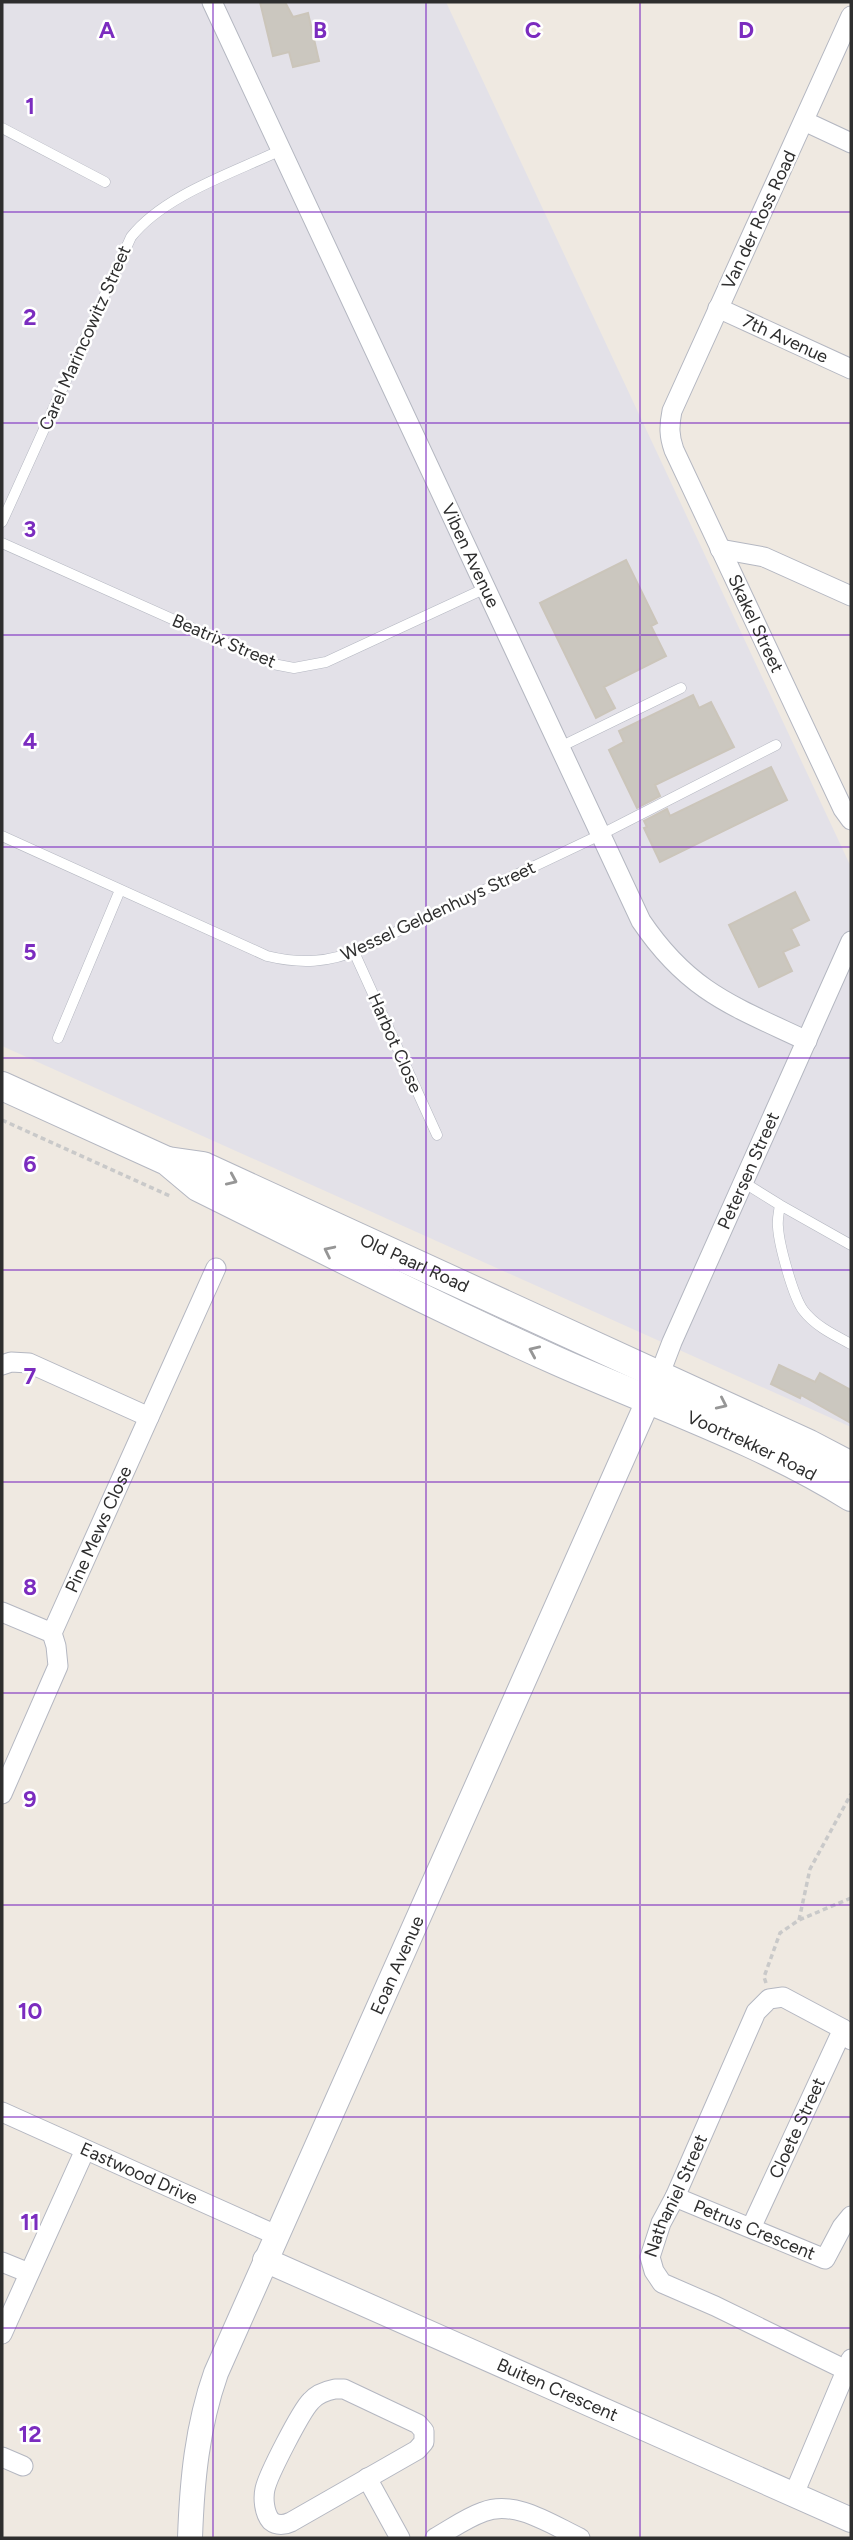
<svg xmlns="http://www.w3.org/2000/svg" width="853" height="2540" viewBox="0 0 853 2540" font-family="Figtree,sans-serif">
<rect width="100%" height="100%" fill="#efe9e1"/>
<!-- industrial -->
<path fill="#e3e1e8" d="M2,2H446L851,867V1427L2,1046Z"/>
<!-- building -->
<path fill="#cbc7bf" stroke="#cbc5ba" stroke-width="2" d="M260,2H285L293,17L308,13L319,61L293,67L289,52L273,56Z
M626,560L657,623L651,626L666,656L604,687L615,708L596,718L540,603Z
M693,695L699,708L711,702L734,747L655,785L660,796L637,808L609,750L624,742L619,731Z
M771,767L787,800L660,862L644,828L647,827L644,821L667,809L670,816Z
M795,892L809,920L791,929L799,945L783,952L792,971L759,987L729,925Z
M779,1365L815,1382L820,1373L851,1390V1423L801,1395L800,1398L771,1384Z"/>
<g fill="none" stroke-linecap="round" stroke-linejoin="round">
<defs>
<path id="service" d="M2,128L105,182
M2,522L131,237C164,195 233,173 281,150
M2,543L273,664L294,668L326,662L486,588
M560,747L681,688
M2,836L267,956C300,964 329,963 360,949L600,835L776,745
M354,952L437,1135
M58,1038L120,890
M743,1182L780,1205C779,1212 777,1219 778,1227C779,1245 793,1296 803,1310C815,1326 834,1335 851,1344
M780,1205L851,1245"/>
<g id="minor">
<path id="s1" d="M212,2L641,921C689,992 733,1006 807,1041"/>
<path id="s2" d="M851,16L672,411C669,426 669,436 674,450L843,809L851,820"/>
<path d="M804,121L851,143"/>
<path id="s3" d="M718,308L851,369"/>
<path d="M720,549L764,557L851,596"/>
<path d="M2,1365L11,1362L29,1363L149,1417"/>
<path id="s4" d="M659,1376L672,1342L851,941"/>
<path d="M2,1612L52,1633"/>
<path id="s5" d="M2,1794L58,1666L56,1646L52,1633L216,1268"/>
<path id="s6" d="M2,2112L276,2235"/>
<path id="s7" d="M675,2197L825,2259L842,2227L851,2216"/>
<path id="s8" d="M751,2228L843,2029"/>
<path d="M2,2262L29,2273"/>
<path d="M2,2334L85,2150"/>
<path id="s9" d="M846,2370L715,2306L662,2283L654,2271L650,2257L661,2223L675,2197L756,2012L769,1999L783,1997L843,2029L851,2040"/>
<path d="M335,2389H344L418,2424L424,2431V2442L417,2450L291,2522C285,2525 277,2526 271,2521C264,2513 263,2498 265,2489C268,2475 301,2411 311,2401C317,2394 325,2391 335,2389Z"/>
<path d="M2,2457L23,2466"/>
<path d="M367,2478L400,2538"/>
<path d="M794,2494L851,2359"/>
<path d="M435,2538C451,2529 466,2518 483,2512C515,2499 552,2525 580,2538"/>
</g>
<g id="tertiary">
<path id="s10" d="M265,2260L851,2520"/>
<path id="s11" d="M190,2538C192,2481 197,2427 216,2373L656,1383"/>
</g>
<g id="secondary">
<path id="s12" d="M2,1086L167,1161L198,1187C317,1246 436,1307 557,1361C656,1405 759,1440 851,1497"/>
<path id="s13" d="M168,1161L203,1166L809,1444L851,1466"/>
</g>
</defs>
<!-- service casing -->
<use href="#service" stroke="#b4b7c1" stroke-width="11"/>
<!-- minor casing -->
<use href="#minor" stroke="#b4b7c1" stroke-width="21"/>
<!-- tertiary casing -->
<use href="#tertiary" stroke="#b4b7c1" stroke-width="26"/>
<!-- secondary casing -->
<use href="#secondary" stroke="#b4b7c1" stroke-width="30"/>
<!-- path -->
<path stroke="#c9c9c9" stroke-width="3.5" stroke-dasharray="5 3.5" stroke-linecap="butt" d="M2,1120L172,1197
M799,1920L810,1869L851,1794
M766,1983L764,1977L780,1933L799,1920L851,1898"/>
<!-- service -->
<use href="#service" stroke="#fff" stroke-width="10"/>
<!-- minor -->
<use href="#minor" stroke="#fff" stroke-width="19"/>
<!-- tertiary -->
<use href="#tertiary" stroke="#fff" stroke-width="24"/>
<!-- secondary -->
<use href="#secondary" stroke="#fff" stroke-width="28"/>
</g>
<!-- one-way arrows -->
<defs><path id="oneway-chevron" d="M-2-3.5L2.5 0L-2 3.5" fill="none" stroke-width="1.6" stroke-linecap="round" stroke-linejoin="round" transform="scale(1.75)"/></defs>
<g stroke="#969696">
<use href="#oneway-chevron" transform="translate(232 1180) rotate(24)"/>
<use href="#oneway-chevron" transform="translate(329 1251) rotate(-154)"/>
<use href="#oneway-chevron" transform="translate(534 1351) rotate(-156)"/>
<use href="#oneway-chevron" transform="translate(722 1404) rotate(25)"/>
</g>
<!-- grid -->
<path fill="none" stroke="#7b2cbf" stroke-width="2" stroke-opacity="0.55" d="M213,2V2538M426,2V2538M640,2V2538M2,212H851M2,423H851M2,635H851M2,847H851M2,1058H851M2,1270H851M2,1482H851M2,1693H851M2,1905H851M2,2117H851M2,2328H851"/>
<g text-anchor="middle" stroke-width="5" stroke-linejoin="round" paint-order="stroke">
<!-- street labels -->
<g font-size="18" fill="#2e2e2e" stroke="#fff">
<text transform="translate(759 220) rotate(-65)" y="6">Van der Ross Road</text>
<text transform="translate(85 338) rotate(-66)" y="6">Carel Marincowitz Street</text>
<text dy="6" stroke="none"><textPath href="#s3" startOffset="74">7th Avenue</textPath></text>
<text dy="6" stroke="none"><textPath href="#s1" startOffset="611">Viben Avenue</textPath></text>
<text dy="6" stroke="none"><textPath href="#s2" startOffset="665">Skakel Street</textPath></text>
<text transform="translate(224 641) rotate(23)" y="6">Beatrix Street</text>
<text transform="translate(438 911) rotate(-25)" y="6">Wessel Geldenhuys Street</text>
<text transform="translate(395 1043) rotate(66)" y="6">Harbot Close</text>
<text dy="6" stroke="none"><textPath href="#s4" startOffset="224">Petersen Street</textPath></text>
<text dy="6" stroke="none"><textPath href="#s13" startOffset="268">Old Paarl Road</textPath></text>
<text dy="6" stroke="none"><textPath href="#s12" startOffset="833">Voortrekker Road</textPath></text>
<text dy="6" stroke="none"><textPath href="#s5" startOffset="287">Pine Mews Close</textPath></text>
<text dy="6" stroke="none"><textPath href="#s11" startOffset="614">Eoan Avenue</textPath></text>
<text dy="6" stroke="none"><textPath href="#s8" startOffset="110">Cloete Street</textPath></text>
<text dy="6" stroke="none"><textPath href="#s6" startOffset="150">Eastwood Drive</textPath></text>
<text dy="6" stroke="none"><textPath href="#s9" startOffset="299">Nathaniel Street</textPath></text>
<text dy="6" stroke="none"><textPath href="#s7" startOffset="86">Petrus Crescent</textPath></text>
<text dy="6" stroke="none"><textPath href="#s10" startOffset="320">Buiten Crescent</textPath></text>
</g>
</g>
<g font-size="23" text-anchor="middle" font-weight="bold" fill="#7b2cbf" stroke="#fff" stroke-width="5" stroke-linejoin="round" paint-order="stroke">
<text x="107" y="38">A</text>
<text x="320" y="38">B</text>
<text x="533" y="38">C</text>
<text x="746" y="38">D</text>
<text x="30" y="114">1</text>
<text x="30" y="325">2</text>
<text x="30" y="537">3</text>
<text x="30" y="749">4</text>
<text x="30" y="960">5</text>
<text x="30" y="1172">6</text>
<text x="30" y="1384">7</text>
<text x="30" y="1595">8</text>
<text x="30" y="1807">9</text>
<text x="30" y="2019">10</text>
<text x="30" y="2230">11</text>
<text x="30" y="2442">12</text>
</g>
<!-- border -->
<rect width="853" height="2540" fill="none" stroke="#2e2e2e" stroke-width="7"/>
</svg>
